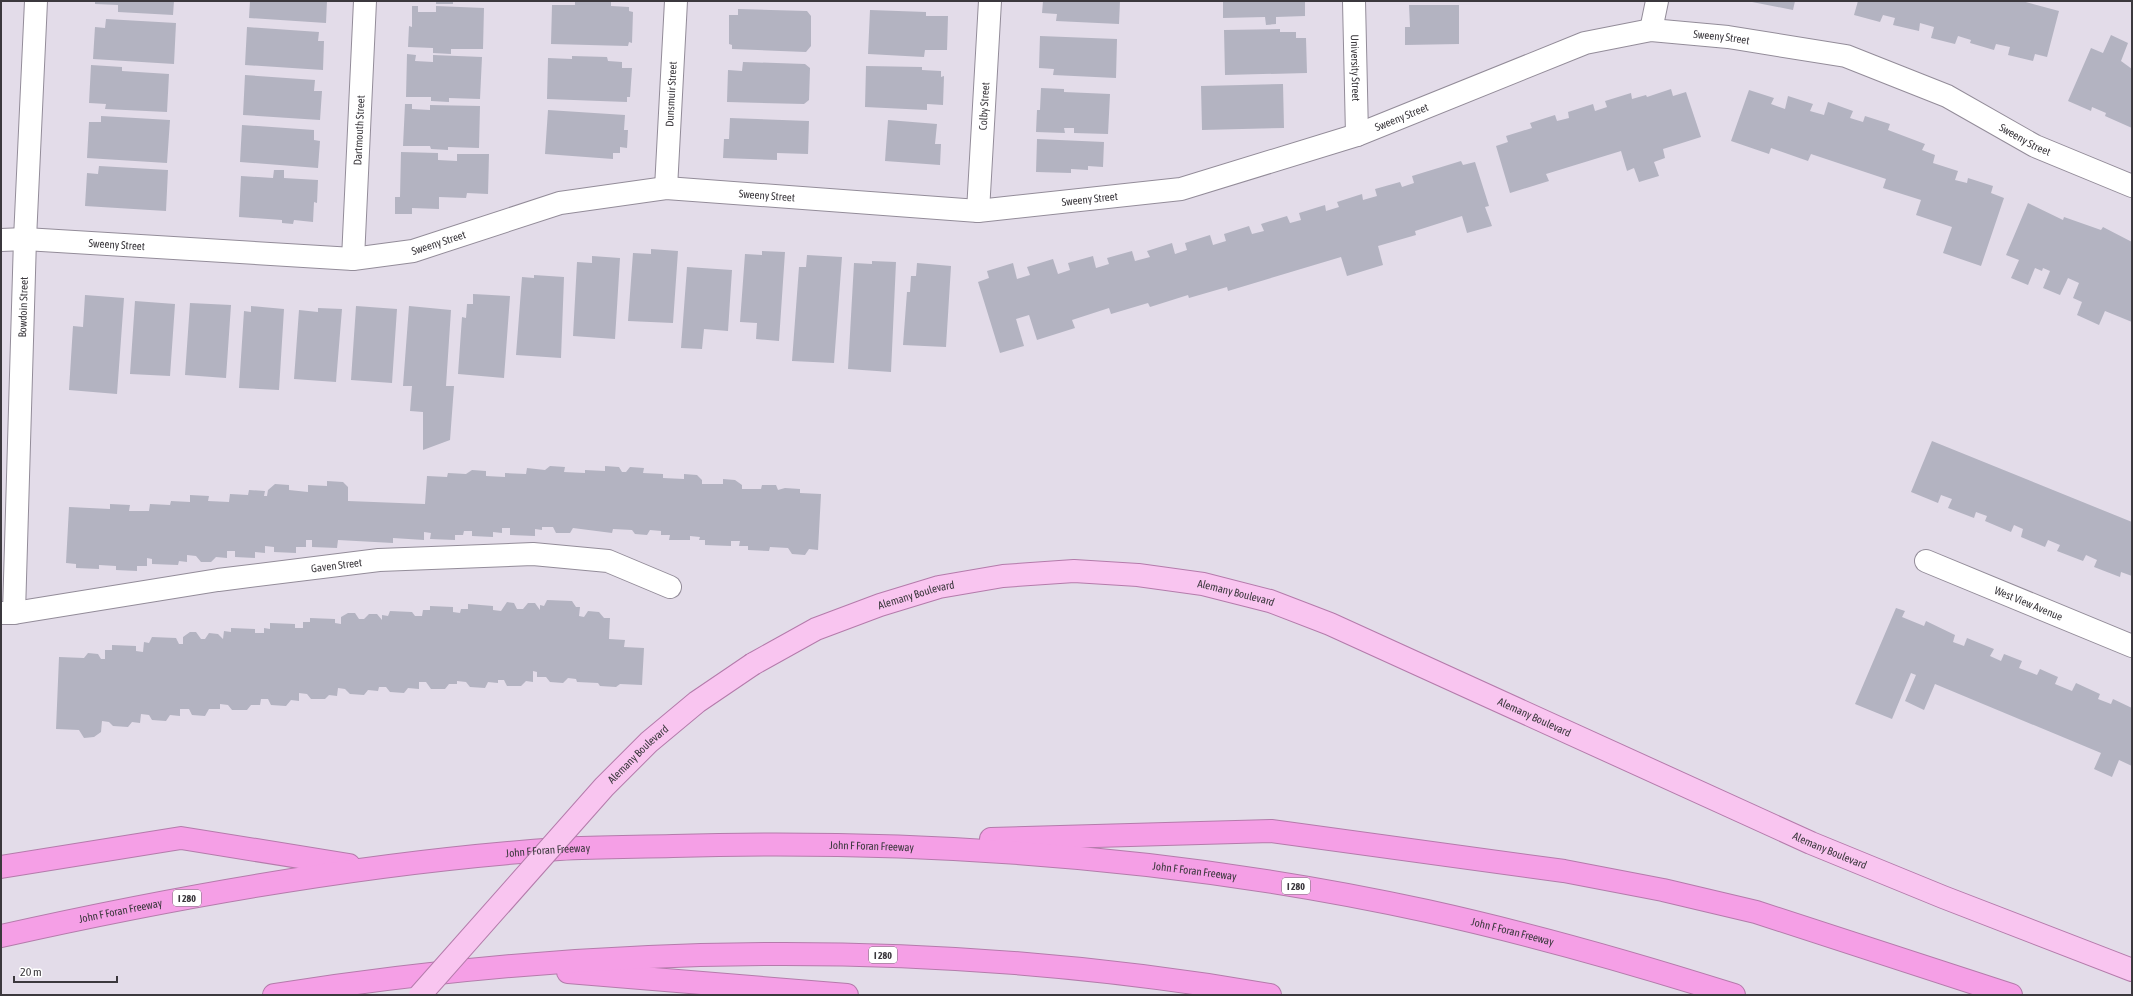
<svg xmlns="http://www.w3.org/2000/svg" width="2133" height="996" viewBox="0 0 2133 996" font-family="'Asap Condensed',sans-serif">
<rect width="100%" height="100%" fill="#e3dce9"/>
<!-- building -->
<path fill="#b3b3c1" d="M95,1H174L173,15L118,12V5L95,4Z
M250,1H327L326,23L249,18Z
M436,1H453V4H436Z
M575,1L611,2V6L629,7V11L633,12L632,43L629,42L628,46L551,44L552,5H575Z
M1043,1H1120L1119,24L1056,21L1057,14L1042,13Z
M1223,1H1305V16L1276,17V24L1266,25L1265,17L1223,18Z
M1747,1H1795L1793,10Z
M1858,1H2022L2059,11L2047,57L2035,54L2033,61L2008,55L2010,47L1996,44L1994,50L1970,43L1971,40L1958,36L1955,44L1931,38L1934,27L1920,23L1919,31L1893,25L1895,18L1883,15L1880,22L1854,15Z
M1409,5H1459V44L1405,45V27H1410Z
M412,6H418V12H436V6L484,8L483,49H451V54L433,53V48L408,47L409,26L412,27Z
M738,9L807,11L811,16V46L806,52L732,49V45L729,44V15H738Z
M870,10L926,12V16H948L947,50H925L924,57L868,54Z
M106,19L176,23L174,64L93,59L95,27L105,28Z
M247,27L319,32L318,41H324L323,70L245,65Z
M1280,29V32H1296V38H1306L1307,73L1225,75L1224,30Z
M2111,35L2128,43L2121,61L2132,69V128L2105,116L2106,113L2092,107L2091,111L2068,101L2091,48L2103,53Z
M1040,36L1117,39L1116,78L1053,75L1054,69L1039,68Z
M407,54L416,55L415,61L433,62V55L482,57L480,99L449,98V102L431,101V97H406Z
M572,56L607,57L608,61L622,62V68H632L630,97H627V102L547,99L548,58L572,59Z
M743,62L805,64L810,68L809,100L804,104L727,102L728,70L742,71Z
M91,65L122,67V71L169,74L167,112L105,109L106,104L89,103Z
M866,66L922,67V70L941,71V77L944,76L943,105L927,104V110L865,107Z
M245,75L315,80L314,91H322L320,120L243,115Z
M1283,84L1284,128L1202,130L1201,86Z
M1041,88L1064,89V92L1110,94L1108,134L1074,133V128H1064L1065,133L1036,132L1037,110H1040Z
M1671,89L1673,96L1686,92L1701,137L1663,149L1665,158L1654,162L1659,176L1639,182L1634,168L1627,171L1621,151L1546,174L1549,181L1510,193L1496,146L1508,142L1506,136L1532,128L1530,123L1555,115L1557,121L1569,118L1568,112L1593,104L1595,111L1607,107L1605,101L1631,93L1632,99L1646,95L1647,97Z
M1749,90L1774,98L1771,104L1785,109L1788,96L1813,104L1810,111L1824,115L1828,102L1853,111L1850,118L1863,122L1865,116L1890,124L1888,130L1925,144L1922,150L1935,155L1933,163L1958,171L1955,180L1967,183L1968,178L1993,186L1991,193L2004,198L1981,266L1943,253L1952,227L1916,215L1921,200L1883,188L1886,179L1811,154L1808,161L1771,148L1769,154L1731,141Z
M405,104H412V109L430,110V105L480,106L479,148L448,147V150L431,149L430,146H403Z
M548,110L625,115L624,130H628L627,148L620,147V153H613V159L545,154Z
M101,116L170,120L167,163L87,158L89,122H101Z
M730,118L809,121L808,154L777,153V160L723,158L724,139H729Z
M888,120L937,124L935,144H941L940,165L885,161Z
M242,125L314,130V140L320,141L318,168L240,162Z
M1037,139L1104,142L1103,167L1088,166V170L1071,169V173L1036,172Z
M401,152L438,153V160L457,161V154H489L488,194L467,193L466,198L439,197V209L412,208V214H395V197H400Z
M1461,161L1463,165L1475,162L1489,206L1485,207L1492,226L1467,233L1462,216L1415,231L1416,235L1378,246L1383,265L1347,276L1341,257L1228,291L1227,287L1189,298L1188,295L1150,307L1148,303L1111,314L1109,308L1072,320L1075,328L1037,340L1029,315L1016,319L1024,346L1000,353L978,282L989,278L987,271L1013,263L1017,279L1030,275L1027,267L1053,259L1058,274L1070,270L1068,263L1093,256L1096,268L1109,264L1107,258L1132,251L1135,261L1150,257L1147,251L1172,243L1175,254L1187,250L1185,243L1210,235L1213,245L1226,241L1224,234L1249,226L1252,234L1264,231L1261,224L1287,216L1290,223L1301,220L1299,213L1325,205L1326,211L1339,207L1337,202L1362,194L1363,200L1377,196L1375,189L1400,182L1402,187L1414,183L1412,176Z
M99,166L168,170L166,211L85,206L87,173L98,174Z
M274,170H284V178L318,180L317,203L314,202L313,222L294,220L293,224L282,223V220L239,217L241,176L273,178Z
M2028,203L2063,220L2064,217L2101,230L2103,227L2132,242V322L2105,311L2099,325L2077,315L2082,302L2073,298L2079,283L2068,278L2060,295L2043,288L2050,271L2043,268L2042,271L2035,268L2028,285L2011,278L2019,260L2006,255Z
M651,249L678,251L673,323L628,321L633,253L651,254Z
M762,251L785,252L779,341L756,339L757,323L740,322L745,254L762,255Z
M807,255L842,257L834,363L792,361L799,267H806Z
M592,256L620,258L615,339L573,336L577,262L592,263Z
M872,261L896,262L891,372L848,369L854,263L872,264Z
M917,263L951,266L946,347L903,345L907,292H910L911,276H916Z
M687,267L732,270L728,331L704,329L702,349L681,348Z
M534,275L564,277L561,358L516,355L522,277L534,278Z
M473,294L510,296L504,378L458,374L462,317L466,318L467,304H473Z
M85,295L124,298L117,394L69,390L73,326L83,327Z
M135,301L175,304L170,376L130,374Z
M190,303L231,305L226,378L185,375Z
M251,306L284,309L279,390L239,388L244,311L251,312Z
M356,306L397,309L392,383L351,380Z
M409,306L451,310L446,386H454L450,440L423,450V412L410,411L412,386H403Z
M318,308L342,309L336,382L294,379L299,310L318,312Z
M1932,441L2132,522V576L2121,572L2120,577L2094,567L2097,560L2086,555L2083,561L2057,551L2060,545L2048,540L2045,547L2021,537L2023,529L2014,525L2011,532L1985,521L1987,516L1976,512L1974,518L1948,508L1952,499L1941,495L1938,503L1911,492Z
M550,466L565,467L564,472L585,473V470L605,471V466L619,467L622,472H626L630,467L644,468L643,473L663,474V478L684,479V474L697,475L702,480V484H723V479L735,480L742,485V489H761L762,485H776L778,490L785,488L800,489V493L821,494L818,550L809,549L805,555L792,554L788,548L770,547L769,551L748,550V546H739L740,541H731V546L705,545V540H699L700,537L690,536V540H669L670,535H661V531L650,530L647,535L635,534L632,530L613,529L612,533L573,528L570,533H556L553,527H542V530L535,529V536L510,535V528H502V533L493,532V537L472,536V531H464L463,535H455V540L430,539L431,533L424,532V540L393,538V543L338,540L337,548L312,547V540H306V547H296V553L274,552V547L265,546V553L255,552V558L235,557V551H227V558L216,557L211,562H201L196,556L187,555V562L179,561L178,565L152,564V559L147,558V566H137V571L116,570V566L99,565V569L76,568V564L66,563L69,507L110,509V504L130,505L129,511H149L150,504L170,505L171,501L190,502V495L209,496L208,501L229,502L230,494L248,495L249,490L265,491L264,496H267L268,490L275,484L289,485V490L308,492V485L327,486V481L343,482L348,487V501L425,504L427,476L447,477L448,473L466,474L472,470L486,471V476L505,477V473L526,474L527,468L545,470Z
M547,600L572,601L576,607H580L579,616L584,617L588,611L599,612L604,618H610L609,639L625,640L624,647L644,648L642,685L620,684L616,687L600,686L598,683L577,682L576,679L568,678L563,683L550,682L546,677H537V672L533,671V682L526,681L521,686H507L504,680H498V683L488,682L485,688L470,687L466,682L457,681V684H449L445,689H431L426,682H419V689L408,688L404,693L390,692L386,687H379L378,691L368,690L364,695L350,694L345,689L338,688L337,696L329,695L325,699H311L307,694L299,693V701L291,700L286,706L271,705L268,699H261L260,705H251L247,710H232L228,705L220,704V709H209L205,716L192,715L189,709H180V716L170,715L166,721L152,720L149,715L141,714L140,723L132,722L128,727L113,726L109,722L102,721L101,732L94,737L84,738L79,730L56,729L59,657L84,658L88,653L98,654L101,659H105V650H112V645L136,646V651L143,652L144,642L149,643L152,637L176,638L179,644H183V637L190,632H196L201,639H205L209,633L218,634L223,639L224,631L231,632V628L255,629V633H264V628L270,629V623L295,624V628H303V622H310V618L335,619V623L341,624V617L348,613H355L359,619H364L369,614H377L382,620V615L388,616L390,611L412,612L415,616H422L423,610H430V606L453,607V612L460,613L461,609H468V604L493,606V610L501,611L507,602L514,603L517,609H523L528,603H535L540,610V605L544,606Z
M1896,608L1905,611L1902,617L1924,626L1926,621L1955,635L1953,642L1964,646L1967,638L1994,649L1990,656L2001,661L2004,654L2022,661L2019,668L2037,675L2040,669L2058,677L2055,684L2072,691L2076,683L2100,694L2098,699L2111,704L2113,699L2132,708V766L2119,760L2112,777L2094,769L2101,753L1935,684L1924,710L1905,701L1916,675L1911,673L1892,719L1855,704Z"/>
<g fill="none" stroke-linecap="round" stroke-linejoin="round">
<defs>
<g id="minor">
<path id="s1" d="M1354,1L1357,135"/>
<path d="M1651,30L1657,1"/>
<path id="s2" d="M666,188L676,1"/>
<path id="s3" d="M978,211L990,1"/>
<path id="s4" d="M1,240L25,239L353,259L413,251L560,203L666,188L978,211L1181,189L1357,135L1585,43L1651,30L1728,37L1846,56L1947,96L2035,146L2132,186"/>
<path id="s5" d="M353,259L365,1"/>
<path id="s6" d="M1926,561L2132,646"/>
<path id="s7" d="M1,613H14L218,580L379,560L533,554L608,561L670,587"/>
<path id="s8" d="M14,613L25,239L36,1"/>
</g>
<g id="major">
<path id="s9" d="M753,664L816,629L880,605L939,587L1003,576L1074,571L1138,575L1203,584L1270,601L1330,624L1811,843L1943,897L2132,970"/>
</g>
<g id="highway">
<path d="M991,839L1271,831L1564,871L1663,890L1756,912L2011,995"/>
<path d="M1,867L181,838L349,865"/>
<path id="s10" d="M1,936C184,895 371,862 559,849C597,847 635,847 673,846C925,839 1180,857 1427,911C1531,934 1633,963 1734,995"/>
<path d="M568,972L847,995"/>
<path d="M274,995C604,943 940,938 1270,995"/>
</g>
</defs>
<!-- minor casing -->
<use href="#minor" stroke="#938c99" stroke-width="24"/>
<!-- major casing -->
<use href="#major" stroke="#b47bab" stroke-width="24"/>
<!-- highway casing -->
<use href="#highway" stroke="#b47bab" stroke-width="24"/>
<!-- minor -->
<use href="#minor" stroke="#fff" stroke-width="22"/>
<!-- major -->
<use href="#major" stroke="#f9c5f0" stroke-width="22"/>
<!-- highway -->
<use href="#highway" stroke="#f59fe6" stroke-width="22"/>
<defs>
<g id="major-bridge">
<path id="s11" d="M420,995L604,787L649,742L697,702L753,664"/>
</g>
</defs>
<!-- major-bridge casing -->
<use href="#major-bridge" stroke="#b47bab" stroke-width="24" stroke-linecap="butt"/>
<!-- major-bridge -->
<use href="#major-bridge" stroke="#f9c5f0" stroke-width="22"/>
</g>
<g text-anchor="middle" stroke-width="3.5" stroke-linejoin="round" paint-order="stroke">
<!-- shield labels -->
<g fill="#fff" stroke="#767477" stroke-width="1">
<rect x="1282" y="878" width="28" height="16" rx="3"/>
<rect x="173" y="890" width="28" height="16" rx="3"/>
<rect x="869" y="947" width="28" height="16" rx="3"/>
</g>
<g font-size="10" font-weight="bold" fill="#3b383d">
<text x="1296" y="890">I 280</text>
<text x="187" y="902">I 280</text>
<text x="883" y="959">I 280</text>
</g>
<!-- street labels -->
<g font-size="11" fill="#3b383d" stroke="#fff">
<text dy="4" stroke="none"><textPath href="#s4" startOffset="1760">Sweeny Street</textPath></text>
<text dy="4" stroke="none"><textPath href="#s1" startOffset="67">University Street</textPath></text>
<text dy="4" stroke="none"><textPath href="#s2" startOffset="94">Dunsmuir Street</textPath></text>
<text dy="4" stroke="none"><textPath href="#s3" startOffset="105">Colby Street</textPath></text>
<text dy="4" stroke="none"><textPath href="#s4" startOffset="1424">Sweeny Street</textPath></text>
<text dy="4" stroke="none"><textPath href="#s5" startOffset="129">Dartmouth Street</textPath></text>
<text dy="4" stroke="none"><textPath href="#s4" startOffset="2084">Sweeny Street</textPath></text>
<text dy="4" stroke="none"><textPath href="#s4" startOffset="776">Sweeny Street</textPath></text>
<text dy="4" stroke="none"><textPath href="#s4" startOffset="1100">Sweeny Street</textPath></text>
<text dy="4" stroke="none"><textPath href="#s4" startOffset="440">Sweeny Street</textPath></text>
<text dy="4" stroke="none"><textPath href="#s4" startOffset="116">Sweeny Street</textPath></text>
<text dy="4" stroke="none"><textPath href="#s8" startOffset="306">Bowdoin Street</textPath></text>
<text dy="4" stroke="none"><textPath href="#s7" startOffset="339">Gaven Street</textPath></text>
<text dy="4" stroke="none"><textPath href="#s9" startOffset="502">Alemany Boulevard</textPath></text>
<text dy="4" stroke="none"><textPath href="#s9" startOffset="178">Alemany Boulevard</textPath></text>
<text dy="4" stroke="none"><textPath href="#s6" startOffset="111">West View Avenue</textPath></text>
<text dy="4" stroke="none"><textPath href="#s9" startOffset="826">Alemany Boulevard</textPath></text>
<text dy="4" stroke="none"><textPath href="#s11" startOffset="325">Alemany Boulevard</textPath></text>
<text dy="4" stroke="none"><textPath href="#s10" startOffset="878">John F Foran Freeway</textPath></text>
<text dy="4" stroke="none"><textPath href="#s9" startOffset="1150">Alemany Boulevard</textPath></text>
<text dy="4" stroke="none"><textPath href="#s10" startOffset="554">John F Foran Freeway</textPath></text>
<text dy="4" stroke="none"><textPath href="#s10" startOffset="1202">John F Foran Freeway</textPath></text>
<text dy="4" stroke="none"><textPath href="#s10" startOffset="122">John F Foran Freeway</textPath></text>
<text dy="4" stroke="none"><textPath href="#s10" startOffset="1526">John F Foran Freeway</textPath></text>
</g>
</g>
<!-- border -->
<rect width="2133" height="996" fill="none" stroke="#3b383d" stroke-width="4"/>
<!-- scale -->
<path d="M14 976v6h103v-6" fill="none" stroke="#3b383d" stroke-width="2"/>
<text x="20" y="976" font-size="12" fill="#3b383d" stroke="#ffffff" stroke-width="3" paint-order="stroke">20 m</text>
</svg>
